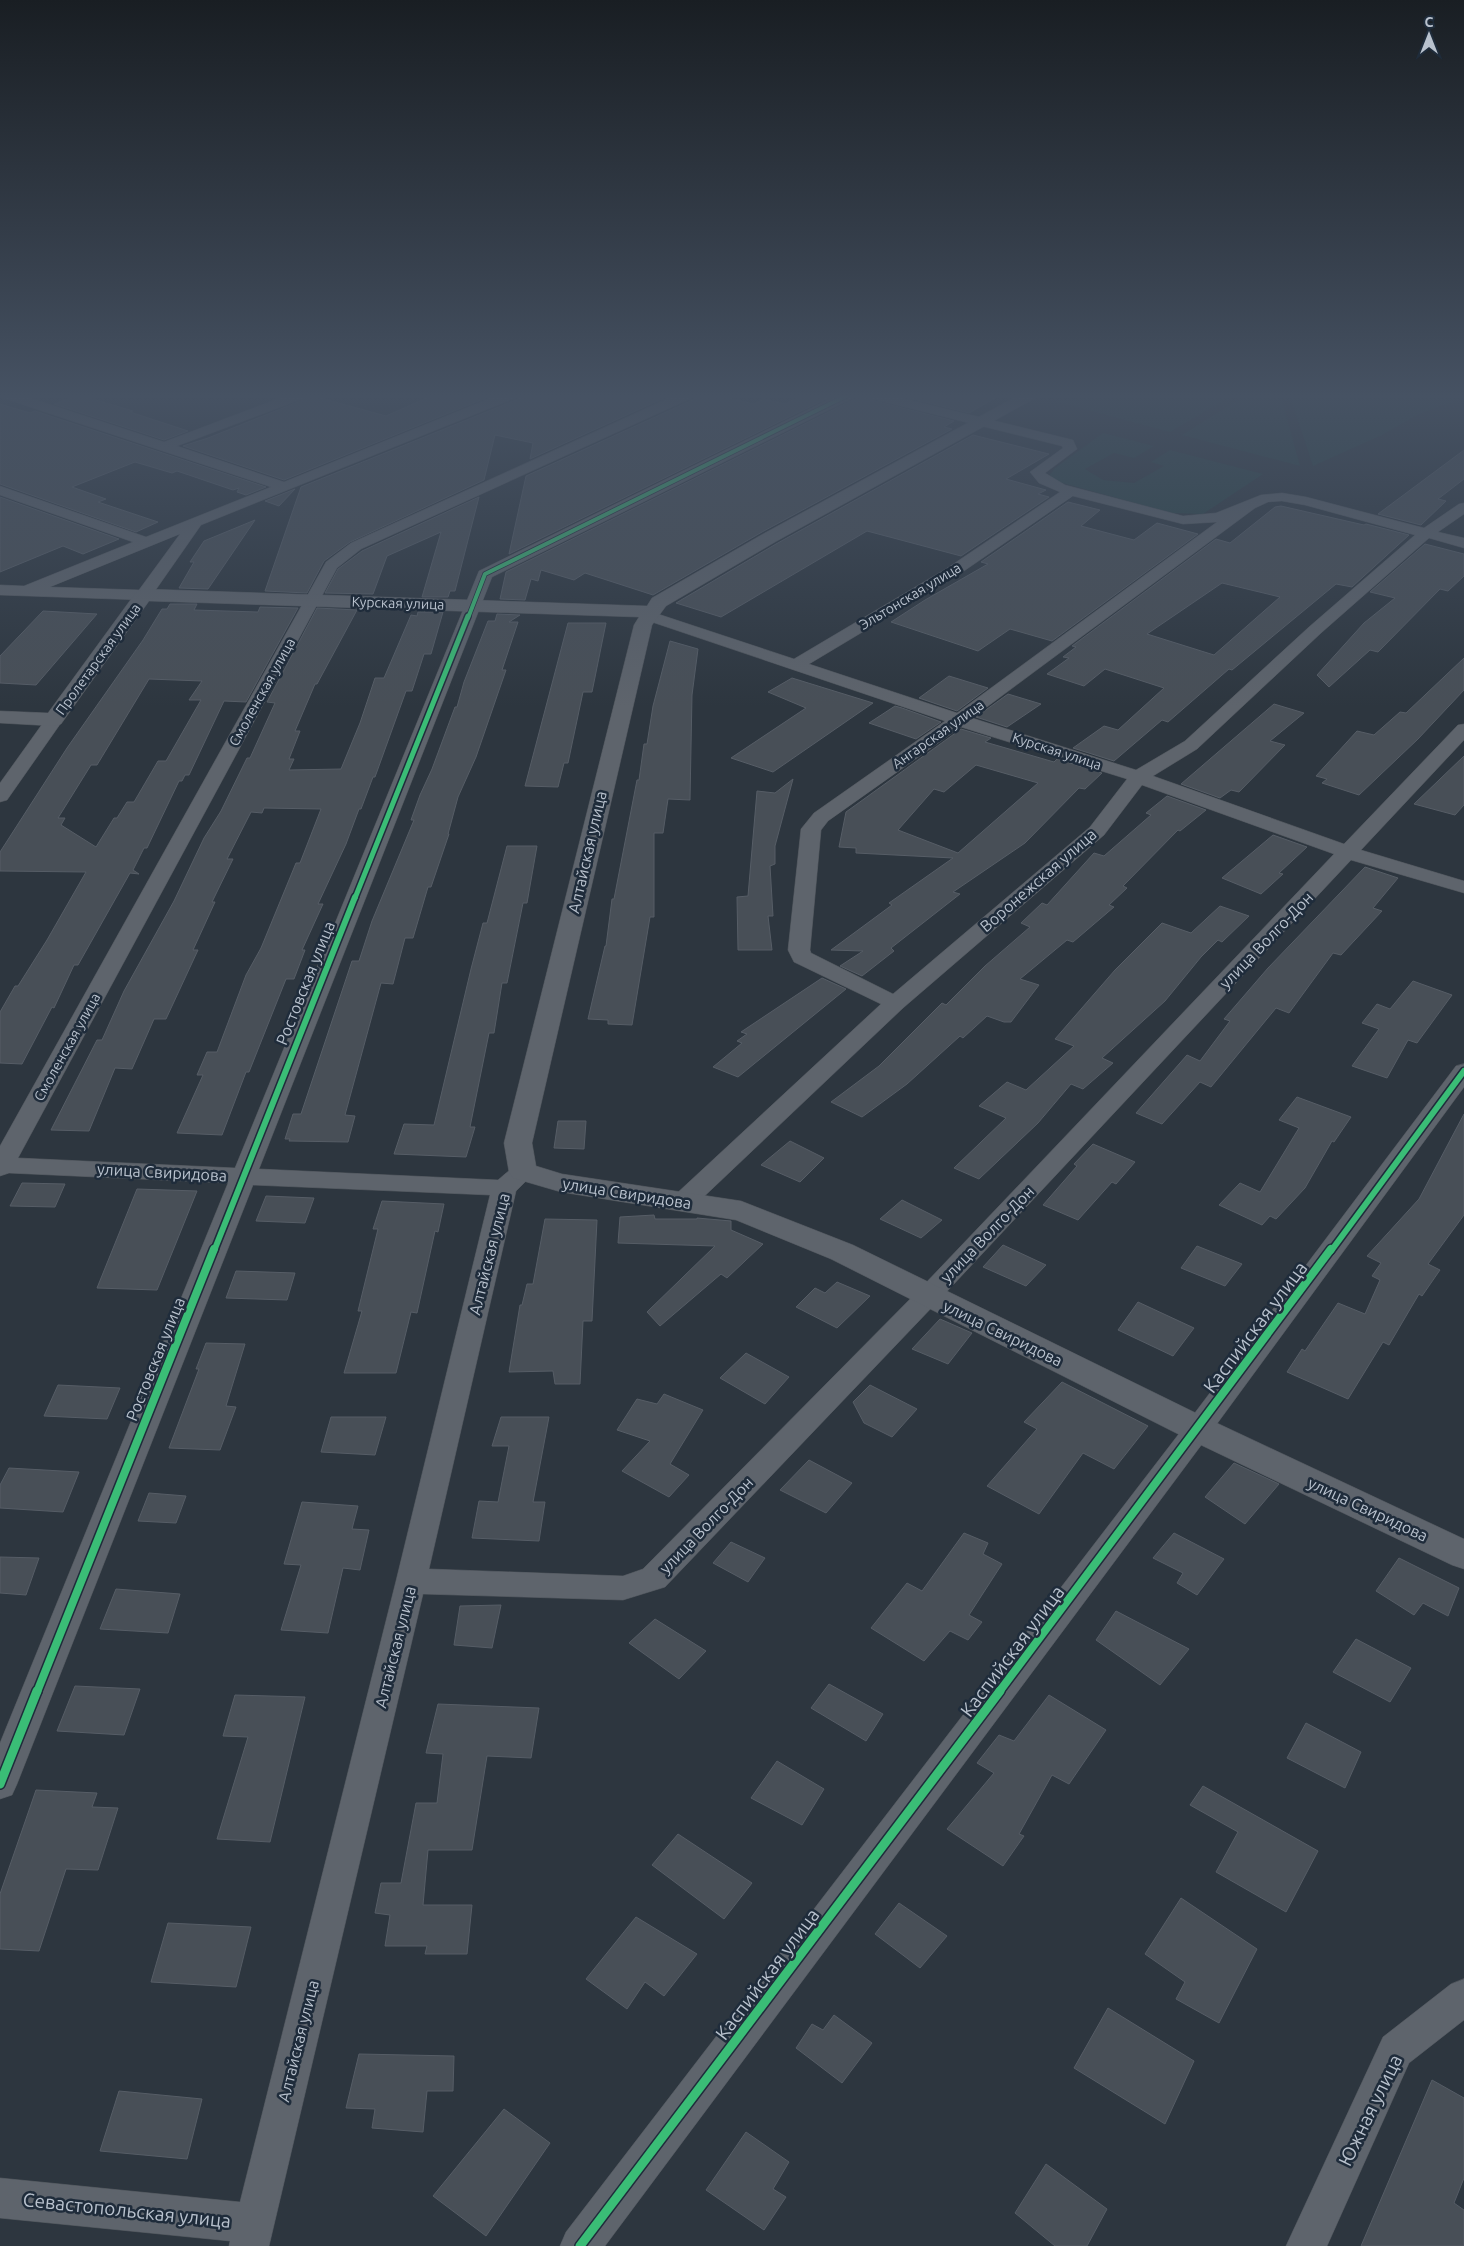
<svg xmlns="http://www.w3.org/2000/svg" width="1464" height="2246" viewBox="0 0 1464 2246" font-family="Ubuntu,sans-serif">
<rect width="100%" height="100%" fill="#2d363f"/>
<!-- green -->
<path fill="#294346" d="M1130,393H1236L1170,432L1054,401Z
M1249,393H1280L1300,466L1182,435Z
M1289,393H1464V397L1417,415L1382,435L1313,466Z
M1103,433L1154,446L1134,458L1114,453L1085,469L1103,480L1134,483L1164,466L1151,462L1170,450L1263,474L1203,514L1171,513L1059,482L1049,476L1055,468Z"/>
<!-- building -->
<path fill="#484f57" stroke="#565d66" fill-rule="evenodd" d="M438,393H498L284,480L183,446L208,438L313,396L386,416Z
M523,393H675L530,459L533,443L495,435L484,480L350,542L324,561L307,593L265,591L301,487L521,398Z
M699,393H707L754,404L764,399L785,404L806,393H838L509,554L526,476L697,398Z
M889,393H1004L969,413Z
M79,395L133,411L130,412L188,431L164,440L54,404Z
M859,397L954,421L944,427L952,429L762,532L653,595L585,573L574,580L541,570L538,581L531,579L525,600L500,599L506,572Z
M0,404L30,413L35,411L266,487L246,495L237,492L239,488L233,490L177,471L172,473L135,462L72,487L106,499L98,502L158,522L136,532L0,484Z
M973,435L1049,454L1006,479L1046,490L1038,494L1049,497L961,556L867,531L721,617L676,603L776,544Z
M1464,450V479L1438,499L1446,501L1421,525L1378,514Z
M295,489L279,506L265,501Z
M0,497L119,539L83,554L63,546L0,572Z
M479,497L455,591H450L448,597H422L441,532L387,556L373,594L325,593L338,569L362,551Z
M1068,502L1100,510L1081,526L1134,540L1157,523L1198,534L1052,641L1010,629L978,651L891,622L925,600L988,564L981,562Z
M1281,506L1364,525L1366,524L1409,535L1352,587L1336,584L1232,670L1229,669L1168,722L1162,720L1114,761L1073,748L1104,726L1118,730L1164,688L1105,669L1084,686L1047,674L1069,658L1063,657L1076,647L1072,646L1216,539L1230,543L1275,507ZM1222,583L1280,597L1214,655L1147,634Z
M255,520L208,589L179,588L194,562H190L204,541Z
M1425,544L1464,554V576L1448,591L1440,589L1378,652L1370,650L1329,687L1317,675L1364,623L1395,598L1370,592Z
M170,604H197L194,610L258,612L260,607L298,608L246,702L224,701L189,775H185L182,781H179L147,848H144L133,870L139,874L130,873L78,965H74L54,1008L52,1007L22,1064L0,1063V1012L15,986H18L47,940L86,872L0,871V852L67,748L143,640L162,609H167ZM149,679L202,681L189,700H201L166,761H158L134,802H127L117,818H114L96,847L61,825L65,818H58L91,765H97Z
M317,608L357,610L317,684H315L295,731H300L289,759H294L289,770L341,769L360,723L375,678H384L411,615L417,616L418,612H443L431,654H424L412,691H406L375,777H373L361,809H359L346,844L318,904H323L302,950H305L294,979H286L249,1072H246L222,1135L177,1133L203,1075H197L207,1052H217L246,975L261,948L296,863H300L321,809L264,808L262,813L251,812L227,859H233L212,902H215L193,950H198L166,1019H154L132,1069L115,1068L89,1131L51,1130L97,1040H102L124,991L174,901L204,838L221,811L247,758H250L275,703L267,702Z
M43,611L97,614L36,685L0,683V656Z
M497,614L520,615L509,622H518L502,670H506L476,757L458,797L448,834H449L431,887H428L413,938H405L393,984L381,983L345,1115L355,1116L348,1142L289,1141L290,1139H285L293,1114H301L352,961H359L372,921L414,820H411L420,795L432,769L455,707H457L464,682L488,621H495Z
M568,623H606L592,692H583L568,763H564L558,787L525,786Z
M670,641L698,649L692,695L690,800L668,799L663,833H654V917H650L632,1025L608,1024V1020L588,1019L605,946H606L612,899H614L637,780H639L644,744H647L653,706Z
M1464,658V690L1418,739L1359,795L1322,783L1327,779L1316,776L1357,731L1374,735L1400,712L1406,713Z
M949,676L988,688L957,711L919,698Z
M792,678L873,703L773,772L731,758L806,708L768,692Z
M1008,694L1041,704L1007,727L976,717Z
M1274,704L1304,713L1270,741L1285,745L1239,792L1231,790L1220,798L1181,784Z
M895,706L902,708L941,722L916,739L869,723Z
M961,729L991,738L985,742L1054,762L1057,759L1102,773L1085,789L1079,788L1025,843L953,892L960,894L891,948L894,951L862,976L840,966L863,951L831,950L892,905L889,903L953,858L856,853V848L839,847L846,812ZM976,765L1038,783L958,853L898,830L934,789L944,792Z
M1464,756V805L1455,815L1414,804Z
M793,779L775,846V864L770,866L773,916H768L772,950H738L737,897L748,896L757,791L775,793Z
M1167,796L1206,810L1180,831L1178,830L1123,886L1127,888L1109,905L1114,907L1073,942L1067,940L1020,979L1039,985L1011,1022H1004L987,1016L963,1038L960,1036L907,1084L862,1117L831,1102L879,1066L942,1003L946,1005L985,966L1030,927L1021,923L1042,903L1047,905L1094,853L1104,856L1151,815L1146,813Z
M1273,835L1307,847L1279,873L1283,874L1261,894L1222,878Z
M507,846H537L527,903H523L507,983H502L494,1033H489L470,1127H475L466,1157L394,1154L404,1124L434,1125L471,969L483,923H487Z
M1365,867L1398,878L1373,908L1382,911L1341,955L1333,953L1289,1013L1276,1008L1211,1087L1200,1082L1162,1124L1136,1113L1187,1055L1200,1061L1230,1021L1224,1019L1268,968Z
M1220,906L1249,916L1222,942L1218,940L1201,957L1165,1001L1102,1058L1113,1063L1083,1089L1071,1084L1038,1123L979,1179L954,1168L1006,1118L979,1106L1007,1082L1026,1090L1074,1046L1055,1039L1115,970L1162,923L1191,933Z
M822,978L846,989L738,1077L713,1067L742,1043L737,1041L747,1034L741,1032Z
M1413,981L1452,995L1417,1043L1408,1040L1387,1078L1352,1066L1379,1029L1362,1023L1377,1004L1390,1009Z
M1297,1097L1351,1117L1334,1142L1332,1141L1305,1188L1276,1219L1270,1216L1262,1225L1219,1205L1240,1183L1260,1192L1299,1128L1279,1120Z
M1464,1114V1215L1428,1264L1440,1270L1422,1296L1419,1294L1389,1345L1383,1342L1348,1399L1287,1372L1302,1349L1305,1351L1338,1303L1365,1314L1380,1280L1372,1276L1381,1263L1367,1256L1419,1199Z
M558,1121H586L584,1149L554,1148Z
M790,1141L824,1158L800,1182L761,1165Z
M1093,1144L1135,1162L1116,1184L1112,1182L1078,1220L1043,1205L1077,1166L1074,1164Z
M22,1183L65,1184L55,1207L10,1206Z
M137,1189L197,1191L157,1290L97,1288Z
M266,1196L314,1198L305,1223L256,1221Z
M902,1200L942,1220L921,1238L880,1219Z
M382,1201L444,1204L438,1232L435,1231L417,1313L411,1312L396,1373H344L362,1311H358L378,1229H373Z
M654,1215L655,1219H697V1218L731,1221V1230L763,1244L727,1278L721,1274L660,1326L647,1312L715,1246L618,1243L620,1217Z
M545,1219L597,1220L592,1321H583L580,1384H555L553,1371L509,1372L520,1305H522L527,1284H533Z
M1003,1245L1046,1265L1026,1286L983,1267Z
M1197,1246L1242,1264L1225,1286L1181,1268Z
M236,1271L295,1273L287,1300L226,1298Z
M837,1282L870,1296L837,1328L796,1307L815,1288L825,1293Z
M1138,1302L1194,1328L1173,1356L1118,1330Z
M940,1319L972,1333L948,1364L912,1349Z
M206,1343L245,1344L226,1406L236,1407L220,1450L169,1448L199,1369H196Z
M746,1353L789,1377L765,1404L720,1378Z
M1062,1382L1148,1426L1114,1469L1083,1453L1039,1514L987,1486L1037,1429L1024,1422Z
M58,1385L120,1388L107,1419L44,1416Z
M870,1385L917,1409L892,1437L864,1423L853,1402Z
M664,1394L703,1410L670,1464L689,1475L669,1497L622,1471L650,1441L617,1430L637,1399L657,1404Z
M331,1417H386L375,1455L321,1452Z
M501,1417H549L533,1502H545L539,1541L472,1538L479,1501L498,1502L509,1446H492Z
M809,1460L852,1483L826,1513L780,1490Z
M1234,1463L1279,1484L1245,1524L1205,1497Z
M9,1468L79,1472L63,1512L0,1508V1485Z
M149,1493L186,1496L176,1523L138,1521Z
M302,1502L358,1506L352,1529L369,1530L360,1570L343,1568L328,1633L281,1630L301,1565L284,1564Z
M964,1533L988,1543L983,1554L1002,1564L969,1615L982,1622L968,1640L950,1631L924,1661L871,1628L907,1583L922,1591Z
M1174,1533L1224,1559L1197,1595L1177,1583L1183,1573L1153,1558Z
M731,1542L765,1558L748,1582L713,1563Z
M0,1557L39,1558L26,1595L0,1593Z
M1399,1558L1459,1588L1448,1616L1423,1603L1414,1615L1376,1591Z
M116,1589L180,1594L168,1633L100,1629Z
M501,1605L492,1648L454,1645L460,1606Z
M1116,1611L1189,1649L1160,1685L1096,1640Z
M655,1619L706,1651L679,1679L629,1643Z
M1356,1639L1411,1668L1390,1702L1333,1672Z
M829,1684L883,1714L866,1741L811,1708Z
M75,1686L140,1689L124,1735L57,1731Z
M235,1695L305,1697L270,1842L217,1839L248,1737L223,1736Z
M1049,1695L1106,1730L1069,1784L1052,1775L1019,1834L1024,1836L1003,1866L947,1829L994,1773L977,1763L999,1735L1014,1741Z
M438,1704L539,1708L531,1758L487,1756L472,1850H428L423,1905H472L467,1954H425L427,1946H385L390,1915L375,1913L381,1883H401L416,1803H437L443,1754L426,1753Z
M1306,1723L1361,1752L1345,1788L1287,1758Z
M777,1761L824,1789L802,1825L751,1798Z
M1203,1786L1318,1851L1286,1912L1216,1872L1238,1832L1190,1805Z
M36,1790L97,1793L92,1807L118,1808L98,1870L66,1869L39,1951L0,1949V1894Z
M678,1834L752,1883L724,1919L652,1865Z
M1181,1898L1257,1949L1219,2023L1176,1999L1185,1982L1145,1954Z
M899,1903L947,1936L920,1968L875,1934Z
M636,1917L697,1954L664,1996L645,1982L627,2009L586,1979Z
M168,1923L251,1927L236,1987L151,1982Z
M1108,2008L1194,2061L1165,2124L1074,2068Z
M834,2015L872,2043L842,2083L796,2048L812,2024L823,2030Z
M359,2054L454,2056L453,2091H427L423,2132L372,2128L375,2109L346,2108Z
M1432,2080L1464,2098V2178L1454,2203L1464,2210V2246H1361Z
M119,2091L202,2099L187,2159L100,2151Z
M504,2109L550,2143L486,2236L433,2196Z
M746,2132L789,2162L773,2189L786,2197L764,2230L706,2190Z
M1046,2164L1107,2209L1087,2246H1055L1015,2213Z"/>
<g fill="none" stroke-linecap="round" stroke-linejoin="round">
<defs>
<path id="minor" d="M0,393H15L164,442L293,393H311L310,396L177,446L284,482L503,393H521L520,396L201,525L150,598L144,600L0,595V585L24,586L133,542L0,495V486L146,537L271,487L0,397ZM180,534L139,590L50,587Z
M680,393H697L696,396L361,549L337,568L18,1158L235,1168L479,571L842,393H858L857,396L492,577L259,1169L498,1180C510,1170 516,1162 532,1166L535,1172L516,1191L429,1569L623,1576L643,1569L920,1289L1334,854L1142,785L1104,835L903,1008L693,1207L684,1209L675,1207L672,1201L675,1195L881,1004L794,962L788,950L801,829L814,813L945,721L643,619L641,616L643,613H655L794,659L949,567L1060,492L1039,483L1030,472L1063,448L1062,446L860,396L859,393H881L1073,440L1077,449L1045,473L1065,485L1183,516L1216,513L1261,495L1282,493L1306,497L1424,528L1459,504L1464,503V514L1438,532L1464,538V548L1429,538L1321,633L1197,749L1153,776L1344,844L1458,725L1464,724V740L1361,850L1464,881V893L1351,860L938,1301L665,1587L623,1600L423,1594L269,2246H229L230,2241L0,2218V2178L240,2202L396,1581L490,1195L253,1185L17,1784L12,1795L0,1799V1743L228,1183L9,1173L0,1176V1146L326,562L351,543ZM1073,496L1183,524L1217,522L957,713L809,664L961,573ZM1282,501L1305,505L1415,535L1309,627L1185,741L1136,770L972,718L1255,508L1268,502ZM961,727L1127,779L1090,827L893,994L811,953L810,950L821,830L828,821Z
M54,715L60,716L63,720L7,800L0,802V783L48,716Z
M1464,1064V1087L1208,1436L605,2246H560L566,2232L1188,1422L1456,1066Z
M1464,1979V2020L1409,2063L1327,2246H1286L1383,2037L1451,1984Z"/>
<path id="tertiary" d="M1023,393H1041L1039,396L775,542L666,606L652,625L532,1143L536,1166L562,1174L741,1201L853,1245L1204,1417L1464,1539V1569L1452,1565L1180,1435L831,1259L736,1220L561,1192L513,1178L509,1172L504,1143L634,625L639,617L149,601L61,724L54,726L0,723V711L48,713L137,591L144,589L647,606L652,598L763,534Z"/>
</defs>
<!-- minor casing -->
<use href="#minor" stroke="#4c5259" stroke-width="1"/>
<!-- tertiary casing -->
<use href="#tertiary" stroke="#4c5259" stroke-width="1"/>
<!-- minor -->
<use href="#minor" fill="#5e646c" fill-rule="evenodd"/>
<!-- tertiary -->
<use href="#tertiary" fill="#5e646c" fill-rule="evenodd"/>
<defs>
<path id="cycleway-far4" d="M468,618L485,574L852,393"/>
<path id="cycleway-far3" d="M355,898L468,616"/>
<path id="cycleway-far2" d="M214,1251L355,897
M1331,1251L1464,1071"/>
<path id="cycleway-far1" d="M37,1692L214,1249
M999,1692L1331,1249"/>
<path id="cycleway" d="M0,1784L37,1691
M580,2246L1000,1691"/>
</defs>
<!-- cycleway-far4 casing -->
<use href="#cycleway-far4" stroke="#1f2c3b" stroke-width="5.5"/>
<!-- cycleway-far3 casing -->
<use href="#cycleway-far3" stroke="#1f2c3b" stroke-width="8"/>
<!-- cycleway-far2 casing -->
<use href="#cycleway-far2" stroke="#1f2c3b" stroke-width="9"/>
<!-- cycleway-far1 casing -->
<use href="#cycleway-far1" stroke="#1f2c3b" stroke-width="11"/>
<!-- cycleway casing -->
<use href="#cycleway" stroke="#1f2c3b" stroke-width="12"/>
<!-- cycleway-far4 -->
<use href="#cycleway-far4" stroke="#3abd76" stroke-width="4"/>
<!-- cycleway-far3 -->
<use href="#cycleway-far3" stroke="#3abd76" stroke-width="5"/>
<!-- cycleway-far2 -->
<use href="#cycleway-far2" stroke="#3abd76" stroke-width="6"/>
<!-- cycleway-far1 -->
<use href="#cycleway-far1" stroke="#3abd76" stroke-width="8"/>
<!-- cycleway -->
<use href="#cycleway" stroke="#3abd76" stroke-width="9"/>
</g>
<!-- sky -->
<linearGradient id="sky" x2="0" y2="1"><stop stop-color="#191e23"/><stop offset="0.56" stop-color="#465263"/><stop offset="1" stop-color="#465263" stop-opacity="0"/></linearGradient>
<rect width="1464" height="707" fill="url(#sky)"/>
<g text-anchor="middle" stroke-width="5" stroke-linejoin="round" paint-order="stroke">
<!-- far-street labels -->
<g font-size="14" fill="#b9c2ce" stroke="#1f2c3b">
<text transform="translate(910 596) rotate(-31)" y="5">Эльтонская улица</text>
<text transform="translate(398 603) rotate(2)" y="5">Курская улица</text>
<text transform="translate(98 659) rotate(-54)" y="5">Пролетарская улица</text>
<text transform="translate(262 692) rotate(-61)" y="5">Смоленская улица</text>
<text transform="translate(938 734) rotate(-35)" y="5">Ангарская улица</text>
<text transform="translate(1057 751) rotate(18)" y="5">Курская улица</text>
<text transform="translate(67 1047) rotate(-61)" y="5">Смоленская улица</text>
</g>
<!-- street labels -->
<g font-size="16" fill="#b9c2ce" stroke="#1f2c3b">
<text transform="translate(587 852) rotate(-77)" y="6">Алтайская улица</text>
<text transform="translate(1038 880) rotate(-41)" y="6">Воронежская улица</text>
<text transform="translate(1266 940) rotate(-46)" y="6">улица Волго-Дон</text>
<text transform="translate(305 983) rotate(-68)" y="6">Ростовская улица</text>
<text transform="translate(162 1172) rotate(3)" y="6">улица Свиридова</text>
<text transform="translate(627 1193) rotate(9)" y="6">улица Свиридова</text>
<text transform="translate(987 1234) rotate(-46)" y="6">улица Волго-Дон</text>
<text transform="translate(489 1254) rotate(-76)" y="6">Алтайская улица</text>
<text transform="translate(1003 1333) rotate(26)" y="6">улица Свиридова</text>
<text transform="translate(155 1359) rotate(-68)" y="6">Ростовская улица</text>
<text transform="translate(1368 1509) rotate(25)" y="6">улица Свиридова</text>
<text transform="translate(706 1525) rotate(-46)" y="6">улица Волго-Дон</text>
<text transform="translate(395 1647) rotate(-76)" y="6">Алтайская улица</text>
<text transform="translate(298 2041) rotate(-76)" y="6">Алтайская улица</text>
</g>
<!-- near-street labels -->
<g font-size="19" fill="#b9c2ce" stroke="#1f2c3b">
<text transform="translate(1255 1327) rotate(-53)" y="7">Каспийская улица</text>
<text transform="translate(1012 1651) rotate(-53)" y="7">Каспийская улица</text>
<text transform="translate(767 1974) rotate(-53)" y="7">Каспийская улица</text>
<text transform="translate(1370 2110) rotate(-64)" y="7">Южная улица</text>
<text transform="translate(127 2210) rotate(6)" y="7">Севастопольская улица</text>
</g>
</g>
<!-- north arrow -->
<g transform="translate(1429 35)" stroke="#1f2c3b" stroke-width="4" paint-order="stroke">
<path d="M0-4L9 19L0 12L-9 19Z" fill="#b9c2ce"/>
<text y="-8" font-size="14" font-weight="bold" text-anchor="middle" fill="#b9c2ce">С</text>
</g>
</svg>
